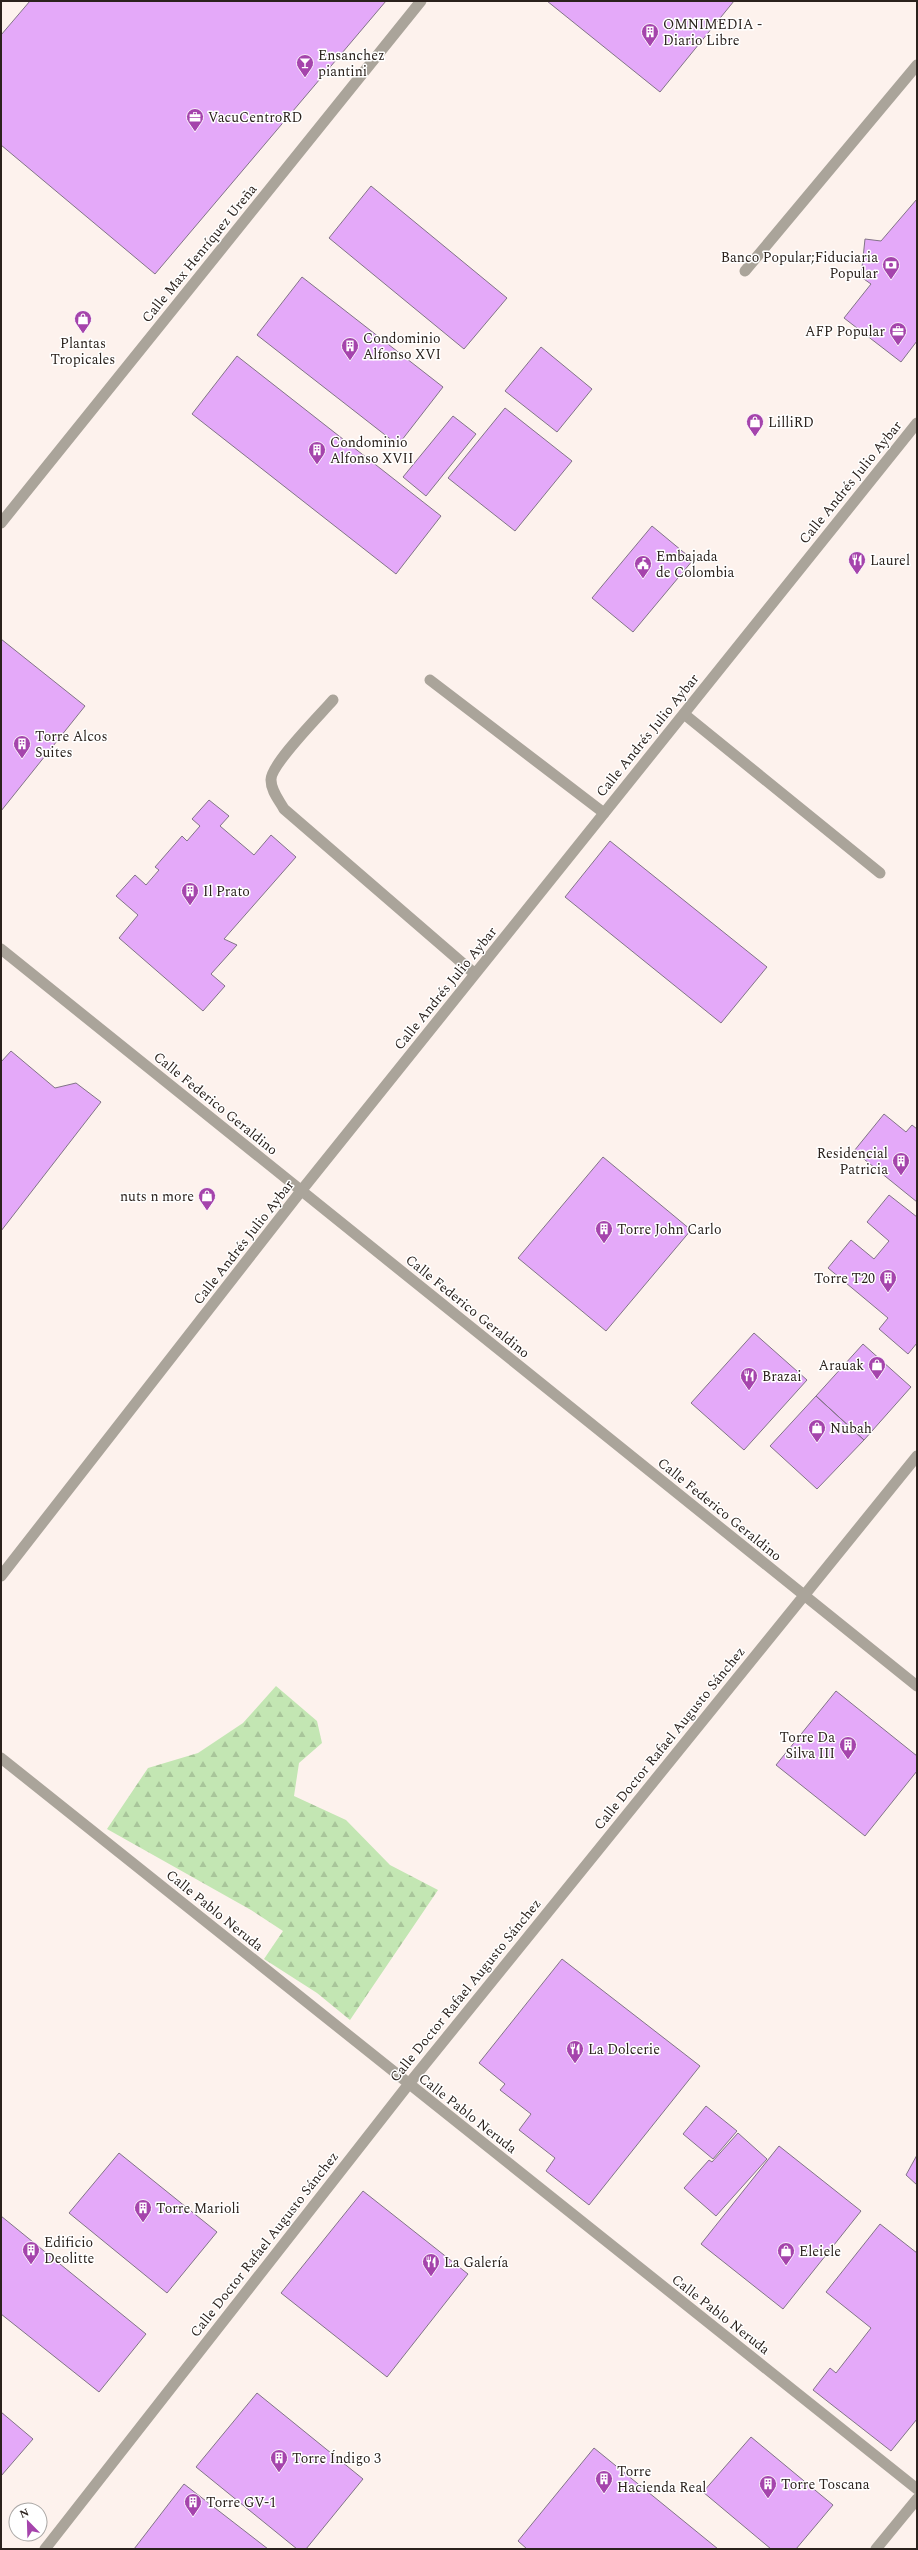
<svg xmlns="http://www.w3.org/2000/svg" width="918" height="2550" viewBox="0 0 918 2550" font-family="Spectral,serif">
<defs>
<pattern id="forest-firs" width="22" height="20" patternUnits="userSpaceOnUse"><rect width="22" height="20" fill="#c3e6b3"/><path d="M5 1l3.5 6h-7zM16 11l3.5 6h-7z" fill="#a8c59a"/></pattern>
</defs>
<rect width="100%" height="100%" fill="#fdf2ed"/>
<!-- forest -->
<path fill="url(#forest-firs)" d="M276,1686L317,1721L322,1743L299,1763L294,1796L346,1820L390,1865L438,1890L350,2020L317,1993L264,1959L283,1931L251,1910L107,1829L148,1768L198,1753L243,1723Z"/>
<!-- building -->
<path fill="#e4a9f9" stroke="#827487" d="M30,1H386L155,274L1,145V35Z
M547,1H734L660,92Z
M371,186L507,298L464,349L329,238Z
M917,199V341L901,362L844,318L871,284L861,277L865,239L881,241Z
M302,277L443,387L398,445L257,335Z
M541,347L592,389L557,432L505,391Z
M237,356L441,516L396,574L192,414Z
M505,408L572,461L515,531L448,478Z
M453,416L476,434L426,496L403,477Z
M652,526L693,560L633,632L592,598Z
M1,639L85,706L1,811Z
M209,800L229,816L220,826L254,855L271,835L296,857L224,939L237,945L211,974L225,986L203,1011L119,938L138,915L116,896L135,875L146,885L159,870L155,867L182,836L187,841L200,826L192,819Z
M610,841L767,967L721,1023L565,897Z
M11,1051L55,1088L76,1083L101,1102L1,1231V1062Z
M884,1114L906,1132L912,1125L917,1129V1202L854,1151Z
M603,1157L691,1230L606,1331L518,1258Z
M889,1195L917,1217V1343L908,1354L879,1329L888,1318L828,1268L851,1240L874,1259L889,1241L867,1222Z
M754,1333L807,1380L744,1450L691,1403Z
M863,1344L911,1387L864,1440L816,1396Z
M816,1396L864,1440L817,1489L770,1446Z
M836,1691L917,1756V1771L865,1836L776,1765Z
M562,1959L700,2066L589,2205L546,2171L555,2158L519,2130L531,2114L500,2090L505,2084L479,2063Z
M706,2106L737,2131L713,2159L683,2134Z
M738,2133L767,2159L716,2216L684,2188L709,2160L712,2162Z
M779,2146L861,2211L783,2309L701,2244Z
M119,2153L217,2232L167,2293L69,2213Z
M917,2155V2185L906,2175Z
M363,2191L468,2274L387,2377L281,2293Z
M1,2216L146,2334L99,2392L1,2314Z
M880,2224L917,2253V2419L891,2451L813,2390L830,2368L836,2373L871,2328L826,2292Z
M257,2393L363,2479L306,2549H297L196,2467Z
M1,2412L33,2439L1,2476Z
M751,2437L833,2505L796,2549H771L703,2492Z
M594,2448L718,2549H527L518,2541Z
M184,2484L268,2549H134Z"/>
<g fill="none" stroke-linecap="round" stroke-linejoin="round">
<!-- service -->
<path stroke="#aaa49a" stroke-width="11" d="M745,271L917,65
M430,680L604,813
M684,714L880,873"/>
<!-- minor -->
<path stroke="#aaa49a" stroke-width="11" d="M1,523L421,1
M333,700C321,714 270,765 271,780C271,791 279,800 284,809L475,974
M1,949L917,1686
M1,1576L301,1191L917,423
M1,1758L917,2489
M45,2549L408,2085L917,1456
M876,2549L917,2499"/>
</g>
<!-- icons -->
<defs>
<symbol id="building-pin" viewBox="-11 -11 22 30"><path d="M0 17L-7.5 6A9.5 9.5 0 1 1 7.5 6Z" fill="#a544ac" stroke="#fff"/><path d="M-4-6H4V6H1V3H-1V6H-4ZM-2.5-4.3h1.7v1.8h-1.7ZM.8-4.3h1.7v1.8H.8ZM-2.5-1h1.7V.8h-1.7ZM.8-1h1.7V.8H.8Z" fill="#fff"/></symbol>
<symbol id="bar-pin" viewBox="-11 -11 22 30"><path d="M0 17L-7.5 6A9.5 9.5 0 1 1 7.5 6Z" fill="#a544ac" stroke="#fff"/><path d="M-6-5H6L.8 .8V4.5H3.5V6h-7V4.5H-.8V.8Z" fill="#fff"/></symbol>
<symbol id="office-pin" viewBox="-11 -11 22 30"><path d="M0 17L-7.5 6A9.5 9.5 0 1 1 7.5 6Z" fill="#a544ac" stroke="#fff"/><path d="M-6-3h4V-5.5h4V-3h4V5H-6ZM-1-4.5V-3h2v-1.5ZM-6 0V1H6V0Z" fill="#fff"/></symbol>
<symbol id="bank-pin" viewBox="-11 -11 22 30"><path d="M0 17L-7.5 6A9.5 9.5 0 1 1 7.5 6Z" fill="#a544ac" stroke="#fff"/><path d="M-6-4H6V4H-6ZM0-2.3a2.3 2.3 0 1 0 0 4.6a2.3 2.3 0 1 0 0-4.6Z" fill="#fff"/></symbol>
<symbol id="shop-pin" viewBox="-11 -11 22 30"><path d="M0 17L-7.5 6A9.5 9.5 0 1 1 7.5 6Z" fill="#a544ac" stroke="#fff"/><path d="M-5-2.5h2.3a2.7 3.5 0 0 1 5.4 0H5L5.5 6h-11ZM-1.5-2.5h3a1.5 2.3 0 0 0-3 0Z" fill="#fff"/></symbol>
<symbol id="restaurant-pin" viewBox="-11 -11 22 30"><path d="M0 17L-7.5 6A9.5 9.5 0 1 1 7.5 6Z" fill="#a544ac" stroke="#fff"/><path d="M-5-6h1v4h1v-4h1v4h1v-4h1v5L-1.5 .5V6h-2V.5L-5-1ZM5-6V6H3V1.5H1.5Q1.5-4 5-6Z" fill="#fff"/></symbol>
<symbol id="civic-pin" viewBox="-11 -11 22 30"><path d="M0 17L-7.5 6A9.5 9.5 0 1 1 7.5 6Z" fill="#a544ac" stroke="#fff"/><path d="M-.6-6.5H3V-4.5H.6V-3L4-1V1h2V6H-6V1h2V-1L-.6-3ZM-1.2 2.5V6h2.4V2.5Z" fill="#fff"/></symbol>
</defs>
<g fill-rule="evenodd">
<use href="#building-pin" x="640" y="22" width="20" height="27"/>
<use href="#bar-pin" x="295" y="53" width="20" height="27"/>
<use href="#office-pin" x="185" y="107" width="20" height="27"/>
<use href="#bank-pin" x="881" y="255" width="20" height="27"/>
<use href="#shop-pin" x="73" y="309" width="20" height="27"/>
<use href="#office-pin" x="888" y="321" width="20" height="27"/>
<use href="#building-pin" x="340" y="336" width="20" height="27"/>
<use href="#shop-pin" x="745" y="412" width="20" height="27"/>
<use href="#building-pin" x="307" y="440" width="20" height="27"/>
<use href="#restaurant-pin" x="847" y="550" width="20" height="27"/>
<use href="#civic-pin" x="633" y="554" width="20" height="27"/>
<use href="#building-pin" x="12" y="734" width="20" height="27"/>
<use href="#building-pin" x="180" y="881" width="20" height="27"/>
<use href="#building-pin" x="891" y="1151" width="20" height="27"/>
<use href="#shop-pin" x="197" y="1186" width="20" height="27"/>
<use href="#building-pin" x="594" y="1219" width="20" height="27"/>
<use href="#building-pin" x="878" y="1268" width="20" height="27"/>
<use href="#shop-pin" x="867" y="1355" width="20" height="27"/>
<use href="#restaurant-pin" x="739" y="1366" width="20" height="27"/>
<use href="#shop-pin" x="807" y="1418" width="20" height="27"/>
<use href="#building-pin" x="838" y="1735" width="20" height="27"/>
<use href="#restaurant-pin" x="565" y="2039" width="20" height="27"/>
<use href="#building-pin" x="133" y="2198" width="20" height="27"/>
<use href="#building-pin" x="21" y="2240" width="20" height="27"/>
<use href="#shop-pin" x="776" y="2241" width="20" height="27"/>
<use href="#restaurant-pin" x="421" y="2252" width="20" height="27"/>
<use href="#building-pin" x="269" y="2448" width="20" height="27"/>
<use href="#building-pin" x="594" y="2469" width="20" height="27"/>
<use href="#building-pin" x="758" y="2474" width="20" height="27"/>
<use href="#building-pin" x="183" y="2492" width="20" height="27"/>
</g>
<g text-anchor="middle" stroke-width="3" stroke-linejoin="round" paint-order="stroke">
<!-- poi labels -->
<g font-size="14" fill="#2b221d" stroke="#fff" text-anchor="start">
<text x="663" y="29">OMNIMEDIA -<tspan x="663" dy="16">Diario Libre</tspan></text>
<text x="318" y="60">Ensanchez<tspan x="318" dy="16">piantini</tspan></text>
<text x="208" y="122">VacuCentroRD</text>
<text x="878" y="262" text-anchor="end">Banco Popular;Fiduciaria<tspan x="878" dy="16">Popular</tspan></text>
<text x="885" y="336" text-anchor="end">AFP Popular</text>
<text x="363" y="343">Condominio<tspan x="363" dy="16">Alfonso XVI</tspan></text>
<text x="83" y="348" text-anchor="middle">Plantas<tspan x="83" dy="16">Tropicales</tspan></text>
<text x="768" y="427">LilliRD</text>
<text x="330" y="447">Condominio<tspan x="330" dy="16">Alfonso XVII</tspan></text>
<text x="656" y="561">Embajada<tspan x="656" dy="16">de Colombia</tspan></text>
<text x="870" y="565">Laurel</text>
<text x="35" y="741">Torre Alcos<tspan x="35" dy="16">Suites</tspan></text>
<text x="203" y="896">Il Prato</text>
<text x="888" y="1158" text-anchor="end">Residencial<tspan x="888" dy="16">Patricia</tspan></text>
<text x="194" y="1201" text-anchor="end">nuts n more</text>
<text x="617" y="1234">Torre John Carlo</text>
<text x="875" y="1283" text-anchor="end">Torre T20</text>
<text x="864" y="1370" text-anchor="end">Arauak</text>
<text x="762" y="1381">Brazai</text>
<text x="830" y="1433">Nubah</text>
<text x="835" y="1742" text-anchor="end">Torre Da<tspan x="835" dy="16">Silva III</tspan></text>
<text x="588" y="2054">La Dolcerie</text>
<text x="156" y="2213">Torre Marioli</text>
<text x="44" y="2247">Edificio<tspan x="44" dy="16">Deolitte</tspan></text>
<text x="799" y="2256">Eleiele</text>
<text x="444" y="2267">La Galería</text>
<text x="292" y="2463">Torre Índigo 3</text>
<text x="617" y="2476">Torre<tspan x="617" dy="16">Hacienda Real</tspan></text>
<text x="781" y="2489">Torre Toscana</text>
<text x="206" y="2507">Torre GV-1</text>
</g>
<!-- street labels -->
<g font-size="14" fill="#2b221d" stroke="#fff">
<text transform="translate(199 253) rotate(-51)" y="5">Calle Max Henríquez Ureña</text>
<text transform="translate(850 482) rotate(-51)" y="5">Calle Andrés Julio Aybar</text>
<text transform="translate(647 735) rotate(-51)" y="5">Calle Andrés Julio Aybar</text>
<text transform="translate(445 988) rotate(-51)" y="5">Calle Andrés Julio Aybar</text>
<text transform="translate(216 1103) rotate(39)" y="5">Calle Federico Geraldino</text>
<text transform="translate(243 1242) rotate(-52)" y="5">Calle Andrés Julio Aybar</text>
<text transform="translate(468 1306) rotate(39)" y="5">Calle Federico Geraldino</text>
<text transform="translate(720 1509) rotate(39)" y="5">Calle Federico Geraldino</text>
<text transform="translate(669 1738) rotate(-51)" y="5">Calle Doctor Rafael Augusto Sánchez</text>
<text transform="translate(215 1910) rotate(39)" y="5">Calle Pablo Neruda</text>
<text transform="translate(465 1990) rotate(-51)" y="5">Calle Doctor Rafael Augusto Sánchez</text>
<text transform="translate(468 2113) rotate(38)" y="5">Calle Pablo Neruda</text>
<text transform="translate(264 2244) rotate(-52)" y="5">Calle Doctor Rafael Augusto Sánchez</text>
<text transform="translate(721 2314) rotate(38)" y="5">Calle Pablo Neruda</text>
</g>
</g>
<!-- border -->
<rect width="918" height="2550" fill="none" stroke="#2b221d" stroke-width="4"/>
<!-- north arrow -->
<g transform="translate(28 2522) rotate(337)"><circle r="19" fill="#ffffff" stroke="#aaa7a5"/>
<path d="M0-3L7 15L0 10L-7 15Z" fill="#a544ac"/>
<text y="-6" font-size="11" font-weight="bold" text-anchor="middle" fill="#2b221d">N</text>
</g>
</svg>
